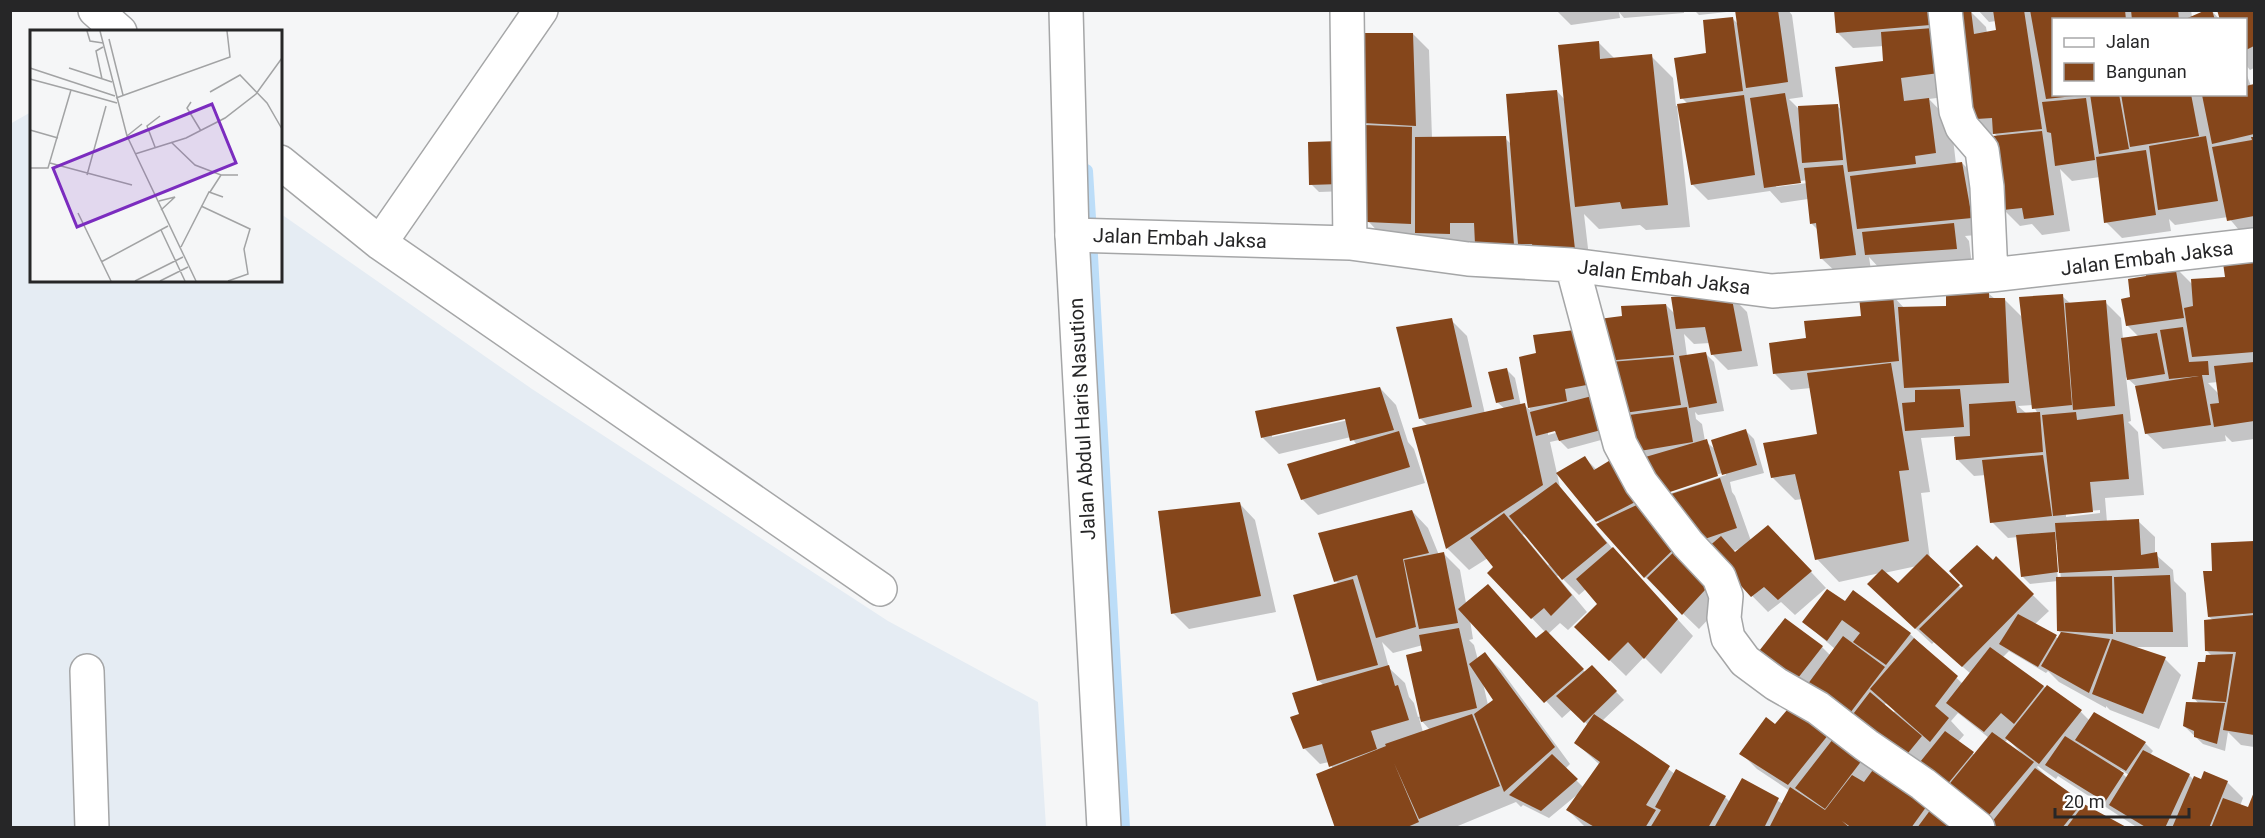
<svg xmlns="http://www.w3.org/2000/svg" width="2265" height="838" viewBox="0 0 2265 838" font-family="Roboto,sans-serif">
<rect width="100%" height="100%" fill="#f5f6f7"/>
<!-- built -->
<path fill="#e5ecf3" d="M31,112L32,280H280L281,214L532,389L888,621L1038,702L1046,827L11,828L10,124Z"/>
<!-- shadow -->
<path fill="#0003" fill-rule="evenodd" d="M1556,10H1684V13L1624,18L1619,12L1620,18L1571,25Z
M1694,10H1788L1792,15L1803,97L1789,99L1798,108L1837,106L1842,110L1885,63L1884,46L1853,48L1837,32L1943,10L1945,41L1970,11L1986,27L1987,33L1998,32L1996,21L1989,22L1978,10H2191L2192,17L2211,10L2220,20H2054V94H2203V96L2210,94H2246V73L2251,86L2254,85V234L2244,236L2228,217L2175,225L2169,219L2171,231L2122,238L2106,222L2100,177L2072,181L2060,169L2070,231L2042,235L2032,224L2020,226L2004,210L1998,137L1995,134L1979,135L1960,95L1929,99L1951,122L1956,164L1962,163L1978,179L1987,234L1965,236L1969,241L1972,265L1882,271L1869,257L1871,270L1838,274L1821,258L1818,230L1811,223L1808,199L1781,203L1770,191L1708,200L1692,184L1679,106H1677L1690,227L1646,230L1640,225L1599,229L1584,214L1591,274L1384,238L1368,221L1370,127L1365,123L1413,34L1429,50L1432,138H1505L1511,144L1557,91L1565,100L1599,43L1615,59L1651,56L1673,78L1676,106L1688,104L1682,98L1707,55L1732,18L1738,24L1736,11L1699,15ZM1808,180V183L1776,187V184Z
M2219,10H2254V68L2250,70L2246,65V20Z
M1310,144L1348,191L1319,192L1311,184Z
M2254,262V439L2232,442L2225,435L2226,441L2163,449L2146,433L2137,387L2126,377L2131,421L2128,422L2138,432L2144,495L2105,498L2107,522L2138,521L2155,537V554L2173,570L2174,581L2186,593L2188,647H2133L2165,659L2181,675L2159,729L2110,710L2106,706V708L2059,682L2048,671L2046,673L2009,651L2002,658L2081,712L2090,721L2145,743L2153,751L2150,755L2189,775L2194,780L2227,782L2243,798L2240,806L2249,809L2254,797V828H2138L2058,776L2056,779L2038,766L2037,767L2049,779L2088,808L2125,828H1586L1568,810L1578,794L1549,818L1523,805L1521,807L1516,802L1453,828H1337L1333,769L1329,762L1320,764L1304,748L1301,714L1324,685L1319,681L1295,596L1339,584L1335,581L1412,511L1428,528L1439,555L1444,554L1460,570L1466,603L1537,639L1546,633L1489,573L1496,567L1488,558L1469,570L1447,548L1428,426L1420,418L1451,320L1467,336L1485,414L1505,409L1497,402L1507,370L1515,378L1521,406L1524,405L1530,410L1521,358L1538,354L1583,331L1612,437L1568,449L1559,440L1550,442L1560,487L1613,549L1693,636L1661,674L1644,657L1626,676L1592,643L1600,604L1586,589L1579,595L1559,575L1557,576L1587,612L1568,630L1560,623L1548,634L1585,672L1592,667L1624,700L1602,721L1675,774L1725,797L1730,802L1742,780L1783,804L1790,791L1757,769L1741,753L1776,726L1793,716L1806,701L1770,676L1822,647L1831,656L1835,649L1804,622L1845,603L1910,634L1963,684L1971,674L1934,642L1932,644L1885,600L1880,573L1839,582L1817,559L1803,499L1795,500L1772,477L1819,435L1811,388L1791,390L1775,374L1808,340L1862,318L1893,296L1905,309L1947,307L1988,293L1995,299H2004L2023,318L2062,296L2071,304L2105,302L2121,318L2123,339L2139,337L2127,325L2131,299L2148,277L2175,267L2193,285L2227,278L2225,265ZM2218,382L2220,395L2208,383ZM2033,405L2038,414H2027L2018,406ZM1562,428L1563,431L1548,435V431ZM1955,436L1958,460L1974,476L1986,475L1992,522L2008,538L2018,537L2022,576L2030,584L2058,581V630L2062,634L2059,639L2035,624L2049,611L1996,559L1962,589L1930,559L1921,493L1930,492L1921,438ZM2100,510V513L2066,517V513ZM1525,533L1551,563L1548,565L1523,535ZM2054,540H2057L2061,579L2058,580ZM1917,566L1898,585L1884,573ZM1470,620L1562,718L1572,709L1588,725L1576,743L1600,765L1584,788L1565,769L1570,764L1501,670L1485,654L1478,660L1474,645L1469,640L1473,639ZM1382,642L1393,653L1423,645L1424,652L1421,716L1418,717L1414,703L1409,697L1405,683L1389,668ZM1483,683L1495,700L1488,705ZM1886,703L1895,711L1893,713L1884,706ZM1958,713L1989,738L1975,755L1958,742L1964,735L1951,721ZM1419,718L1430,730L1423,732ZM2008,739L2021,753L2020,754L2004,743ZM2121,770L2129,775L2127,778L2120,771Z
M1731,296L1747,312L1758,366L1728,370L1712,354L1710,343L1694,344L1684,334L1687,356L1706,354L1714,362L1724,411L1698,415L1695,412L1696,419L1702,424L1705,441L1716,450L1746,431L1754,439L1764,473L1730,482L1732,492L1735,496L1751,541L1784,543L1826,588L1795,615L1781,602L1768,612L1658,500L1612,366L1624,317L1666,305L1675,314ZM1725,472L1726,475L1663,496V492ZM1744,547L1736,554L1733,551Z
M1380,388L1396,405L1408,442L1414,449L1425,483L1318,515L1302,499L1357,445L1351,437L1279,454L1263,438L1257,412ZM1352,416L1353,419L1272,437V434Z
M1585,458L1597,470L1617,458L1731,595L1699,629L1645,577L1558,474Z
M1239,503L1255,520L1276,612L1189,629L1173,613Z
M2254,542V747L2241,745L2228,732L2225,751L2203,744L2184,726L2199,704L2194,698L2206,664L2212,656L2206,650L2213,620L2209,617L2214,572L2213,544Z"/>
<g fill="none" stroke-linecap="round" stroke-linejoin="round">
<!-- stream -->
<path stroke="#bcddf8" stroke-width="14" d="M1086,171L1090,234
M1090,238L1123,828"/>
</g>
<!-- building -->
<path fill="#85461b" d="M1735,10H1778L1788,82L1746,88Z
M1834,10H1929L1930,25L1836,33Z
M1971,10L1974,34L1996,30L1993,10H2024L2042,129L1993,134L1992,118L1961,120L1948,13Z
M2030,10H2125L2126,20H2054V94L2074,96L2046,99Z
M2131,10H2178L2179,20H2132Z
M2206,10H2212L2215,20H2183Z
M2217,10H2254V46L2246,50V20H2220Z
M1733,17L1743,91L1680,99L1674,58L1706,53L1703,20Z
M1933,28L1939,73L1901,78L1904,101L1929,98L1936,153L1915,156L1916,164L1848,172L1835,67L1883,61L1881,32Z
M1358,33H1413L1416,126L1364,123Z
M1599,41L1600,59L1652,54L1668,205L1622,209L1620,202L1575,207L1558,45Z
M2254,84V134L2212,144L2202,95L2246,94V86Z
M1557,90L1576,258H1534L1532,244H1518L1506,94Z
M1785,93L1801,183L1764,188L1750,98Z
M2090,94H2119L2129,149L2099,154Z
M2121,94H2191L2199,136L2130,147Z
M1744,95L1755,175L1691,185L1677,104Z
M2086,98L2095,160L2055,166L2051,133L2047,132L2042,102Z
M1838,104L1843,160L1802,163L1798,106Z
M1365,125L1412,127L1411,224L1367,222Z
M2042,131L2054,215L2024,219L2022,208L2003,210L1983,137Z
M1506,136L1514,245L1475,244L1474,223H1450V234L1415,233V137Z
M2206,136L2218,201L2158,210L2149,146Z
M2251,137H2254V216L2227,221L2212,147L2252,140Z
M1339,141L1340,184L1309,185L1308,142Z
M2146,150L2156,215L2104,223L2096,157Z
M1962,162L1972,218L1857,229L1850,176Z
M1843,165L1856,255L1820,259L1816,223L1810,224L1804,168Z
M1954,223L1957,249L1865,255L1862,232Z
M2254,261V352L2192,357L2184,308L2193,306L2191,279L2225,277L2223,263Z
M2175,265L2184,318L2126,326L2121,299L2130,297L2128,279L2146,276V269Z
M1989,291V298H2005L2009,383L1904,388L1898,307L1946,306V293Z
M1731,294L1742,351L1711,355L1705,327L1676,329L1671,297Z
M2063,294L2072,405L2032,409L2019,297Z
M1893,295L1899,361L1773,374L1769,343L1806,338L1804,321L1861,316L1859,297Z
M2106,300L2115,406L2073,410L2065,303Z
M1666,304L1674,355L1605,361L1599,319L1622,316L1621,306Z
M1452,318L1472,407L1419,419L1396,327Z
M2183,327L2189,362L2208,361L2209,375H2202L2211,425L2145,434L2135,386L2199,376L2169,379L2160,330Z
M1583,329L1592,384L1565,389L1567,401L1528,408L1519,357L1536,353L1533,335Z
M2157,333L2165,374L2127,380L2121,338Z
M1706,352L1717,403L1689,408L1679,356Z
M1673,357L1681,405L1617,414L1610,362Z
M2254,362V421L2214,427L2210,404L2219,403L2214,366Z
M1891,363L1909,470L1899,471L1909,541L1815,560L1795,474L1771,478L1763,443L1817,434L1807,373Z
M1507,368L1514,399L1496,403L1488,372Z
M1380,387L1394,430L1350,441L1345,419L1261,438L1255,411Z
M1960,389L1964,427L1905,431L1902,403L1915,402V390Z
M1596,395L1605,429L1559,441L1555,431L1536,436L1530,412Z
M2015,401L2017,413L2040,412L2043,452L1956,460L1954,437L1970,436L1969,404Z
M1525,403L1543,485L1446,549L1412,428Z
M1687,407L1693,442L1628,453L1622,416Z
M2076,412L2077,420L2123,414L2129,479L2090,482L2093,512L2053,516L2042,415Z
M1746,429L1757,465L1722,475L1711,440Z
M1399,431L1410,467L1301,500L1287,464Z
M1707,439L1718,476L1655,497L1642,458Z
M2043,455L2052,516L1990,523L1982,460Z
M1585,456L1594,470L1617,456L1643,498L1596,522L1556,473Z
M1720,478L1737,528L1690,544L1656,499Z
M1556,482L1607,543L1562,580L1509,516Z
M1240,502L1261,596L1171,614L1158,511Z
M1641,503L1679,544L1644,578L1596,524Z
M1412,510L1429,553L1403,559L1416,627L1376,638L1357,575L1334,582L1318,533Z
M1504,513L1572,595L1551,616L1544,608L1531,619L1487,573L1493,567L1470,538Z
M2139,519L2141,555L2157,552L2159,568L2059,573L2055,523Z
M1768,525L1812,571L1778,600L1764,587L1751,597L1707,548L1721,536L1735,552Z
M2055,532L2058,572L2021,577L2016,535Z
M2254,541V613L2208,617L2203,571H2212L2211,543Z
M1683,543L1716,578L1682,615L1647,578Z
M1977,545L1993,560L1996,556L2034,594L1962,667L1919,629L1963,586L1949,571Z
M1613,547L1678,619L1644,659L1628,642L1609,661L1574,627L1597,604L1576,579Z
M1444,552L1458,623L1419,629L1404,560Z
M1927,554L1960,585L1915,629L1867,584L1882,569L1898,583Z
M2170,575L2173,632H2116L2114,577Z
M2112,576L2113,634L2057,631L2056,577Z
M1353,579L1378,665L1317,681L1293,595Z
M1488,584L1536,638L1546,630L1584,669L1544,703L1458,609Z
M1827,589L1845,601L1853,590L1911,633L1886,665L1853,642L1860,633L1842,620L1827,641L1802,622Z
M2018,614L2057,635L2038,667L1999,644Z
M2254,615V735L2223,730L2236,652L2205,651L2204,620Z
M1785,618L1823,646L1791,687L1752,660Z
M1459,628L1477,708L1421,722L1406,655L1422,651L1419,635Z
M2061,632L2110,639L2089,693L2041,666Z
M1843,636L1885,667L1844,721L1802,692Z
M1914,638L1958,676L1935,706L1949,718L1930,742L1870,689Z
M2112,639L2166,657L2143,714L2092,694Z
M1990,647L2044,686L2014,724L2001,713L1984,732L1946,703Z
M1485,652L1555,747L1504,792L1474,714L1493,700L1469,664Z
M2233,654L2226,702L2192,699L2198,662H2205L2206,655Z
M1389,665L1395,686L1398,685L1409,720L1371,731L1377,749L1329,767L1322,744L1303,749L1290,717L1299,714L1292,693Z
M1592,665L1617,691L1584,723L1556,696Z
M2047,685L2082,710L2039,764L2005,738Z
M1870,692L1922,736L1899,764L1847,722Z
M1803,701L1837,724L1788,785L1739,754L1766,717L1775,724L1787,710L1793,714Z
M2186,702L2225,703L2217,744L2194,737V731L2183,726Z
M2094,712L2146,742L2126,771L2075,740Z
M1472,714L1500,786L1419,819L1394,763L1419,822L1405,828H1335L1316,774L1386,746L1385,744Z
M1594,714L1670,766L1646,805L1656,810L1645,828H1596L1566,810L1600,762L1574,743Z
M1840,730L1869,751L1825,809L1795,788Z
M1945,731L1974,752L1941,792L1912,772Z
M1992,732L2034,762L1984,821L1942,793Z
M2065,736L2124,773L2105,802L2045,765Z
M2143,750L2190,774L2165,828H2147L2109,805Z
M1552,754L1578,779L1541,811L1509,795Z
M1881,759L1934,796L1911,828H1852L1842,821L1850,828H1769L1790,787L1825,810L1852,775L1864,782Z
M2035,768L2083,802L2062,828H1987Z
M1676,769L1726,796L1708,828H1650L1661,810L1655,807Z
M2204,771L2228,781L2209,828H2172L2194,776L2201,779Z
M1742,778L1779,798L1764,828H1714Z
M2254,792V828H2211L2223,798L2248,807Z
M2084,804L2128,828H2066Z
M1934,805L1975,828H1917Z"/>
<g fill="none" stroke-linecap="round" stroke-linejoin="round">
<defs>
<path id="minor" d="M95,10L120,32
M1347,10L1350,243
M1945,10L1956,111L1962,127L1982,150L1987,187L1991,275
M280,162L380,243L880,589
M1072,235L1350,243L1468,259L1572,265L1772,291L1991,275L2254,245
M380,243L541,10
M1572,265L1620,444L1641,483L1688,544L1719,577L1726,596L1724,618L1728,638L1745,661L1776,684L1818,708L1866,745L1923,784L1978,828
M87,671L92,828"/>
<path id="highway" d="M1066,10L1072,235L1104,828"/>
</defs>
<!-- minor casing -->
<use href="#minor" stroke="#a5a6a7" stroke-width="36"/>
<!-- highway casing -->
<use href="#highway" stroke="#a5a6a7" stroke-width="36"/>
<!-- minor -->
<use href="#minor" stroke="#fff" stroke-width="33"/>
<!-- highway -->
<use href="#highway" stroke="#fff" stroke-width="33"/>
</g>
<g text-anchor="middle" stroke-width="6" stroke-linejoin="round" paint-order="stroke">
<!-- street labels -->
<g font-size="20" fill="#262627" stroke="#fff">
<text transform="translate(1180 238) rotate(2)" y="7">Jalan Embah Jaksa</text>
<text transform="translate(2147 258) rotate(-7)" y="7">Jalan Embah Jaksa</text>
<text transform="translate(1664 277) rotate(7)" y="7">Jalan Embah Jaksa</text>
<text transform="translate(1082 419) rotate(-93)" y="7">Jalan Abdul Haris Nasution</text>
</g>
</g>
<!-- overview -->
<g transform="translate(30 30)">
<rect width="252" height="252" fill="#f5f6f7"/>
<path fill="none" stroke="#a2a3a4" stroke-width="1.5" d="M57,1L60,11L73,13M70,1L97,106L166,251M79,9L93,65M0,38L85,66M39,38L82,52M0,49L41,60M72,49L66,21L73,17M180,62L210,45L237,73L252,99M86,68L200,27L197,1M161,72L157,78L171,101M0,100L28,108M97,106L112,94M141,112L165,135L191,145H208M125,117L117,96L130,86M105,124L156,108L195,88L226,64L252,28M20,133L102,155M0,138H18L41,60L87,73M57,145L76,76M180,162L191,145M129,171L145,167L131,180M171,176L220,199L214,219L218,244L198,251M48,183L81,251M131,200L155,251M151,217L179,162L193,167M71,232L138,196M105,251L153,227M130,251L158,237"/>
<path fill="#7b2cbf" fill-opacity="0.15" stroke="#7b2cbf" stroke-width="3" d="M182,74L206,133L47,197L23,138Z"/>
<rect width="252" height="252" fill="none" stroke="#262627" stroke-width="3"/>
</g>
<!-- border -->
<rect width="2265" height="838" fill="none" stroke="#262627" stroke-width="24"/>
<!-- legend -->
<rect x="2052" y="18" width="195" height="78" fill="#ffffff" stroke="#a8a8a9" stroke-width="1.5"/>
<rect x="2064" y="38" width="30" height="9" fill="#ffffff" stroke="#a8a8a9" stroke-width="1.5"/>
<text x="2106" y="48" font-size="18" fill="#262627">Jalan</text>
<rect x="2064" y="63" width="30" height="18" fill="#85461b" stroke="#a8a8a9" stroke-width="1.5"/>
<text x="2106" y="78" font-size="18" fill="#262627">Bangunan</text>
<!-- scale -->
<path d="M2055 808v9h134v-9" fill="none" stroke="#262627" stroke-width="3"/>
<text x="2064" y="808" font-size="18" fill="#262627" stroke="#ffffff" stroke-width="4.5" paint-order="stroke">20 m</text>
</svg>
